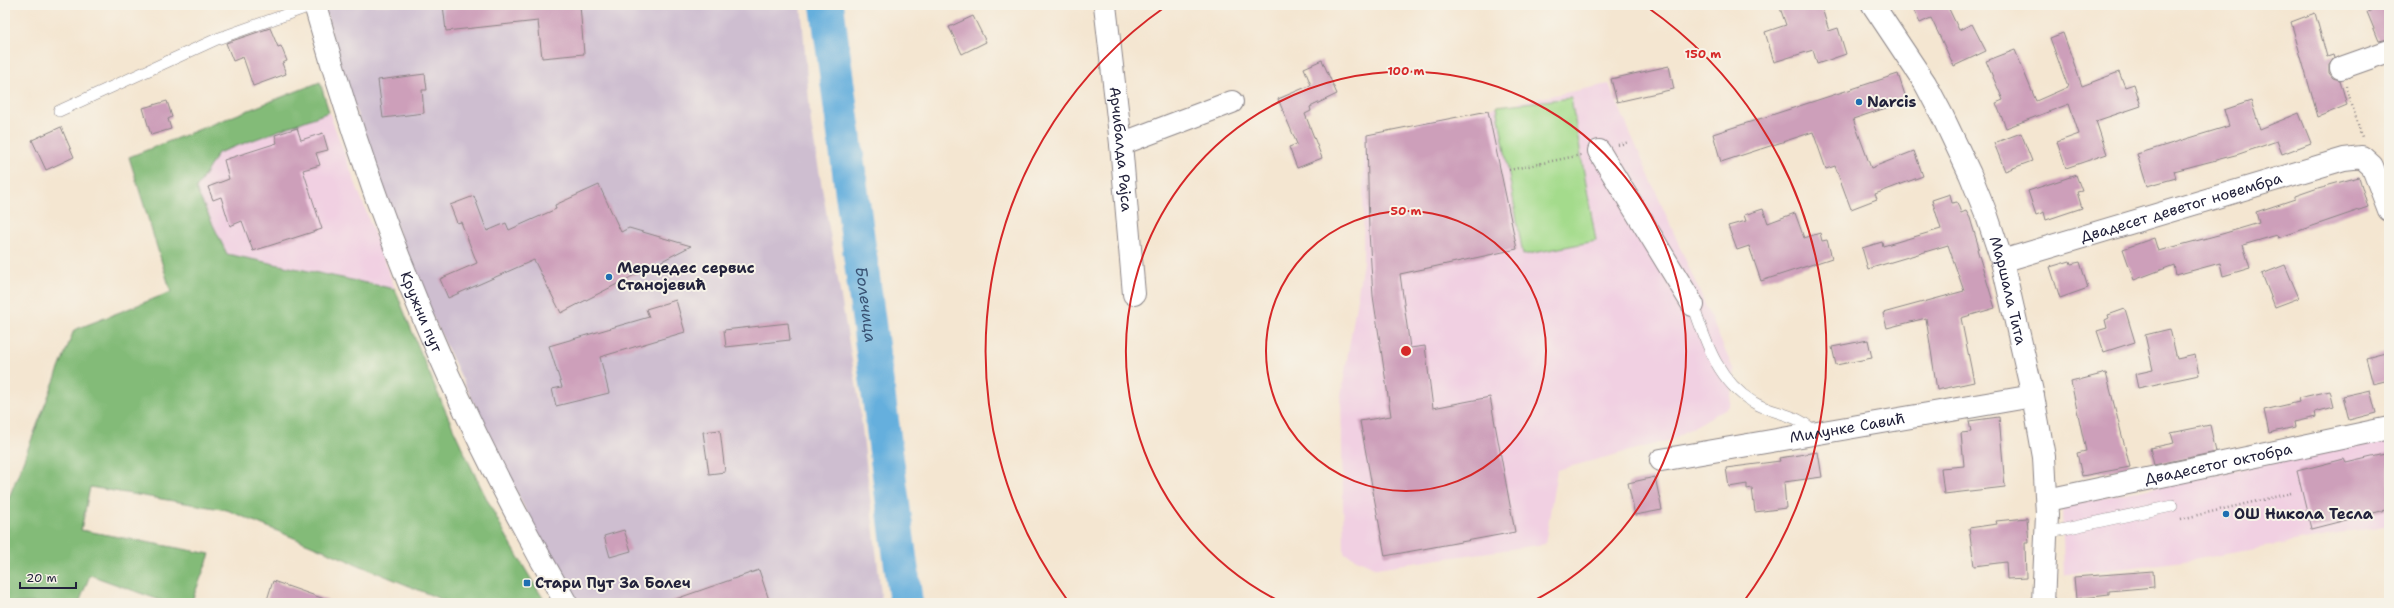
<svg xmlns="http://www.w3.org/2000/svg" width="2394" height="608" viewBox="0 0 2394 608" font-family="'Shantell Sans',sans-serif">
<rect width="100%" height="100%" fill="#f7f3e8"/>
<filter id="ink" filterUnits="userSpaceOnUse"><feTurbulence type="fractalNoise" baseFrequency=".025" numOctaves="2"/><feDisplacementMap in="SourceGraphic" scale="8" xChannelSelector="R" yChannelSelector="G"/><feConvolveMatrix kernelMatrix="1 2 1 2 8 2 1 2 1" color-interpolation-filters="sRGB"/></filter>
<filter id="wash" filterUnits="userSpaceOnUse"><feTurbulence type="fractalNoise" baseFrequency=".012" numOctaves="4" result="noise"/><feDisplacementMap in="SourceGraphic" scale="16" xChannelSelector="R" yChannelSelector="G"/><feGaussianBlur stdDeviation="0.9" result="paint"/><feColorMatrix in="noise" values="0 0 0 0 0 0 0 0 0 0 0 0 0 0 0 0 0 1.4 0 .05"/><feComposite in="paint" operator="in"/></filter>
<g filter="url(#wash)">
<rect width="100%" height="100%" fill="#f4e6d1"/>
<!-- built -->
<path fill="#f1d0e2" d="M1609,84L1734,371L1730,406L1671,440L1557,470L1545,544L1376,568L1344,553L1341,396L1363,262L1364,134Z
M329,112L395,289L227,254L196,189L218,153Z
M2389,438V525L2193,560L2064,575L2062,506Z"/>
<!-- industrial -->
<path fill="#cebed0" d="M324,5H801L811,124L859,401L882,603H574L546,553L417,285L340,66Z"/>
<!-- green -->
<path fill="#a4db8c" stroke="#637e64" d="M1571,98L1596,241L1523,255L1497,106Z"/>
<!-- forest -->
<path fill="#83bb78" stroke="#526e5a" d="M320,82L329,112L218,153L196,189L227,254L395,289C438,397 483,505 546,603H450L227,510L90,487L81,530L210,554L191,603H168L90,575L79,603H5V508L74,330L171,292L129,157Z"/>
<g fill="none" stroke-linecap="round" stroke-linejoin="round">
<!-- river -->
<path stroke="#65afdd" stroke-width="34" id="s1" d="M827,5L906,603"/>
</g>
<g id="blocks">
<!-- building -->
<path fill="#cd9fba" d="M443,5H580L584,54L542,58L538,21L446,31Z
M1779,5H1821L1829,31L1838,28L1846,54L1817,64L1813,50L1774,62L1765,32L1786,25Z
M1911,5H1957L1949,9L1959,30L1972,24L1986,51L1954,66L1931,18L1920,23Z
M2386,5H2389V39L2379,41L2367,12Z
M2315,13L2327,57L2333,55L2334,58L2329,65V73L2333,78L2340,80L2347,105L2318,117L2291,22Z
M973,16L986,42L962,54L949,27Z
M270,28L278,47L281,46L287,61L282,63L286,74L253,86L243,57L233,61L226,43Z
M2063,33L2082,86L2119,72L2125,87L2134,84L2141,106L2096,121L2107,154L2066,168L2057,142L2079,134L2069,104L2006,128L1996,103L2003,100L1986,61L2015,50L2036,101L2068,87L2050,38Z
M1322,60L1337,94L1310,107L1311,111L1305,114L1322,158L1297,168L1289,147L1297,144L1278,99L1311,85L1304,68Z
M1669,66L1674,89L1617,102L1611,79Z
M425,74L427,90H422L424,113L383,118L378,80Z
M1898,74L1907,101L1853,119L1871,168L1914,151L1923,176L1875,194L1877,199L1851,209L1835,166L1826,169L1813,132L1721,162L1713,134Z
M167,101L172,117L168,119L171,129L151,135L143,108Z
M2251,101L2260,129L2299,113L2311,143L2282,154L2277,141L2239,154L2174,171L2176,178L2147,186L2137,154L2229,126L2224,110Z
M1488,111L1517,249L1400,274L1410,348L1425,346L1433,408L1490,397L1515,532L1385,556L1360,421L1391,416L1373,296L1369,232L1367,135Z
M61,127L74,157L46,170L32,140Z
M297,128L301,140L323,133L328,150L316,153L320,165L303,170L322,229L253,251L242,221L230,226L221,197L213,200L208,187L229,179L224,160L277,143L275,135Z
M2021,133L2032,161L2005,171L1994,143Z
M2076,175L2082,191L2077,192L2082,208L2046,220L2044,212L2036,215L2028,191Z
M2359,177L2368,207L2278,238L2277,235L2243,245L2250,268L2223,276L2220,263L2176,275L2174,265L2134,280L2123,249L2154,238L2158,251L2222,234L2259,223L2256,212L2295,199V196L2318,188Z
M599,185L621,232L629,228L691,246L561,313L534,260L448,298L440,279L477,263L461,222L457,223L450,205L474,196L487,231L506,223L509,230L556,209L555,205Z
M1950,194L1952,203L1957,202L1961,213L1966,211L1970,218L1979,248L1977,249L1995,308L1961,318L1974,382L1937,390L1926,318L1887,328L1883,313L1964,291L1948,245L1868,269L1862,248L1882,242L1883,246L1941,229L1932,200Z
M1763,209L1768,223L1795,213L1804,238L1820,233L1822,241L1827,240L1832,258L1761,281L1749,246L1737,250L1728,226L1746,221L1744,215Z
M2070,261L2071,264L2080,262L2088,288L2060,298L2050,267Z
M2285,265L2299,298L2275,307L2262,274Z
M676,300L685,332L600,357L609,393L556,406L552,389L562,387L549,346L649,317L646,309Z
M2125,309L2135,342L2104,352L2097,331L2107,328L2105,320L2109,318L2108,315Z
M788,323L790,340L726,347L724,330Z
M2170,329L2177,359L2195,355L2199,375L2138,388L2135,374L2153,370L2145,335Z
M1868,340L1872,358L1836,365L1832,347Z
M2389,352V380L2373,384L2366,358Z
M2106,373L2130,467L2082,476L2077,453L2086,451L2071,382Z
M2370,390L2376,413L2349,420L2343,396Z
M2330,391L2334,407L2315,412L2316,417L2294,422L2295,427L2269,433L2264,410L2299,402L2298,398Z
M1999,417L2005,487L1944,494L1941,468L1964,466L1961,433L1971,432L1969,421Z
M2210,425L2216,452L2154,465L2150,448L2174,443L2171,433Z
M720,430L725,472L709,474L703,432Z
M1818,452L1822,477L1784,482L1786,508L1755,512L1752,488L1747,489V484L1729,487L1726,468L1780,461L1779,458Z
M2389,453V509L2311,529L2297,471L2344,459L2346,463Z
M1655,477L1662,510L1635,515L1628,483Z
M2027,518L2029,543H2025L2026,578L2007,579L2006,562L1974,566L1969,528L1997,524L1996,521Z
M624,530L631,551L610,557L604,536Z
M759,570L770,603H671L670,601Z
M2153,571L2154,587L2109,591V595L2076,599L2074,577Z
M273,581L330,601V603H266Z"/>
</g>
</g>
<g filter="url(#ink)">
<use href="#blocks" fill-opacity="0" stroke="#8b8486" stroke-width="1"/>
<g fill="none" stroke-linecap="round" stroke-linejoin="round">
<defs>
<path id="lane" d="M59,111L217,39L313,5
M1693,305C1706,342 1717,380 1753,402C1771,414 1803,414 1815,434
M2046,533L2172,506"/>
<g id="street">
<path id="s2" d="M1105,5L1121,144L1134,294"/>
<path d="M2341,68L2389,51"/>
<path d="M1121,144L1232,102"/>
<path d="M1599,151L1693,305"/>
<path id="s3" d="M2002,261L2344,159L2362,157L2372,166L2389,210"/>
<path id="s4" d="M1661,460L2033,396"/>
<path id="s5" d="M2047,500L2389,428"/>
</g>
<g id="secondary">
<path id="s6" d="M315,5C373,214 456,415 566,603"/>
<path id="s7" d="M1873,5L1925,83L1942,115L1970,174L1987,216L2002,261L2033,396L2044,457L2047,515L2043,603"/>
</g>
</defs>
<!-- lane casing -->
<use href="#lane" stroke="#8b8486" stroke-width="12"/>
<!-- street casing -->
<use href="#street" stroke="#8b8486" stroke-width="24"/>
<!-- secondary casing -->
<use href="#secondary" stroke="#8b8486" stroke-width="24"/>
<!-- path -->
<path stroke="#8b8486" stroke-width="2.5" stroke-dasharray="1 3" stroke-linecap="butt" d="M2346,86L2362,137
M1618,145L1629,142
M1509,170L1581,155
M2181,519L2291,493"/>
<!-- lane -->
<use href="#lane" stroke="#fff" stroke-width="11"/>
<!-- street -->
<use href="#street" stroke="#fff" stroke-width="22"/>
<!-- secondary -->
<use href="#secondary" stroke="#fff" stroke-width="22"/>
</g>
</g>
<!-- distance rings -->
<g fill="none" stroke="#d62828" stroke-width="2">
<circle cx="1406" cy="351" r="140"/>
<path d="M1283 603A280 280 0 1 1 1529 603"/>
<path d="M1068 601A420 420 0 0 1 1165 7M1647 7A420 420 0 0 1 1744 601"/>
</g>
<!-- markers -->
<g fill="#1f6fb2" stroke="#f7f3e8" stroke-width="1.5">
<circle cx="1859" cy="102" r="4"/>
<circle cx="609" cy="277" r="4"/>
<circle cx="2226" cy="514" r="4"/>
<rect x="523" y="579" width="8" height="8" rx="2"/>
</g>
<g text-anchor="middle" stroke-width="4" stroke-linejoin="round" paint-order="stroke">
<!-- poi labels -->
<g font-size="15" font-weight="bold" fill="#22223b" stroke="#f7f3e8" text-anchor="start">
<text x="1867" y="107">Narcis</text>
<text x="617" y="273">Мерцедес сервис<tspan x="617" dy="17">Станојевић</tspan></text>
<text x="2234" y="519">ОШ Никола Тесла</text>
<text x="535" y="588">Стари Пут За Болеч</text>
</g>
<!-- street labels -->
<g font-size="15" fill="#22223b" stroke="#f7f3e8">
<text dy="5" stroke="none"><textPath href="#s2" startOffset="145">Арчибалда Рајса</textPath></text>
<text dy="5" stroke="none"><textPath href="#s3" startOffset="187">Двадесет деветог новембра</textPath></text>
<text dy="5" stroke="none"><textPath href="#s7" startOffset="318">Маршала Тита</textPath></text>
<text dy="5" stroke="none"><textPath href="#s6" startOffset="325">Кружни пут</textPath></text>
<text dy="5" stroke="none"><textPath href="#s4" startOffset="189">Милунке Савић</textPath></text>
<text dy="5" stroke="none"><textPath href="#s5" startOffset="175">Двадесетог октобра</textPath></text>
</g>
<!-- water labels -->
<g font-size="16" font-style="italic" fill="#395374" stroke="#f7f3e8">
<text dy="6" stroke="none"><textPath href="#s1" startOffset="302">Болечица</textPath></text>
</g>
</g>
<circle cx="1406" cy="351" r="6" fill="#d62828" stroke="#f7f3e8" stroke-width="2"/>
<g font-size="12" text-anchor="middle" font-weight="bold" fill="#d62828" stroke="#f7f3e8" stroke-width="4" stroke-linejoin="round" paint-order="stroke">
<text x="1703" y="58">150 m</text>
<text x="1406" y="75">100 m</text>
<text x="1406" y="215">50 m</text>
</g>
<!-- margin -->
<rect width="2394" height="608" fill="none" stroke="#f7f3e8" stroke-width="20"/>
<!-- scale -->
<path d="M20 582v6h56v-6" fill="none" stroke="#22223b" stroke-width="2"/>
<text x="26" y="582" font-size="12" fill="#22223b" stroke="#f7f3e8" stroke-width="3" paint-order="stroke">20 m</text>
</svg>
